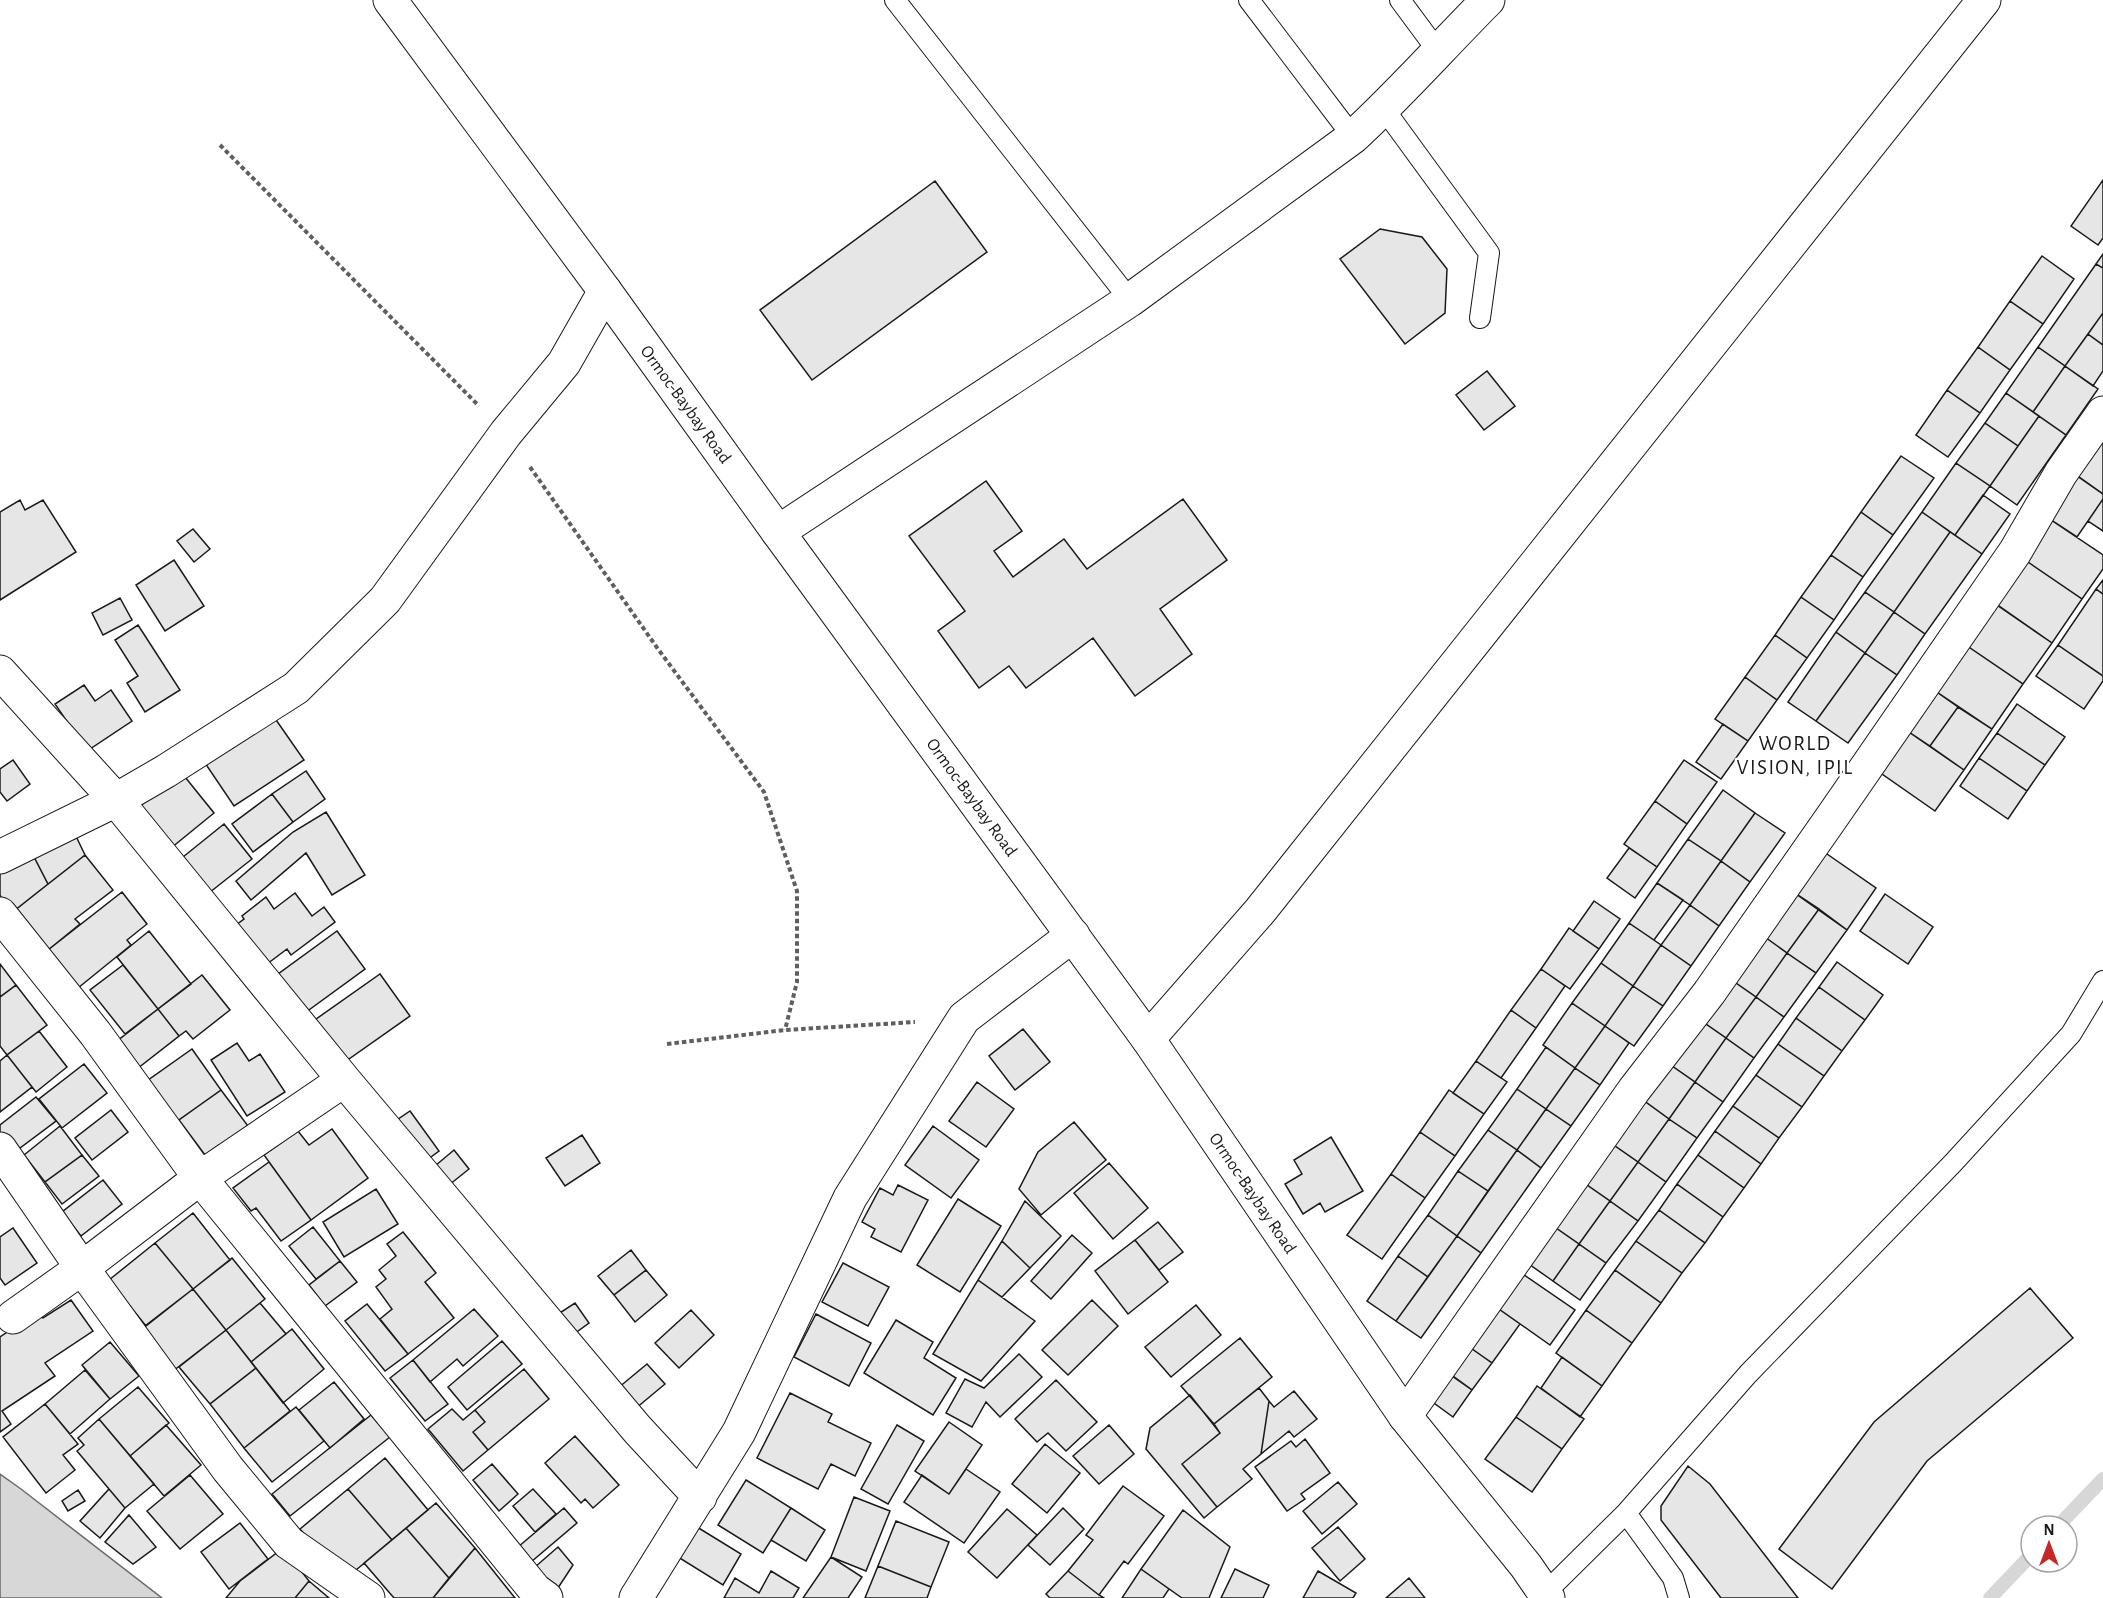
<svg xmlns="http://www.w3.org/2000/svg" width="2103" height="1598" viewBox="0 0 2103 1598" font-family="'Alegreya Sans',sans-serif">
<rect width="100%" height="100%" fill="#fff"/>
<!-- water -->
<path fill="#d7d7d7" stroke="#6a6a6a" stroke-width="1.5" d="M0,1474L21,1489L162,1598H0Z"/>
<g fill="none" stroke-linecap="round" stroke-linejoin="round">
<!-- stream -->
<path stroke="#d7d7d7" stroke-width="14" d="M2058,1526L2103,1479
M1990,1598L2031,1555"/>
</g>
<!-- building -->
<path fill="#e6e6e6" stroke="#1a1a1a" stroke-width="1.5" d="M2103,180V238L2098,245L2071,226Z
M935,181L987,252L812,380L760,310Z
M1380,229L1422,237L1447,269L1445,313L1405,344L1340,259Z
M2103,254V268L2096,264Z
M2042,256L2074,279L2043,324L2010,301Z
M2096,264L2103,268V313L2065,366L2038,347Z
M2010,301L2043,324L2010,370L1978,347Z
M2103,313V345L2088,334Z
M2088,334L2103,345V371L2093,386L2065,366Z
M1978,347L2010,370L1980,413L1947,390Z
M2038,347L2065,366L2033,412L2006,393Z
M2065,366L2098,389L2066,435L2033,412Z
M1487,371L1515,406L1484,430L1456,395Z
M1947,390L1980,413L1948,457L1916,435Z
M2006,393L2039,416L2018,446L1985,423Z
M2039,416L2066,435L2017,505L1990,486Z
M1985,423L2018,446L1990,486L1956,463Z
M2103,432V494L2067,469Z
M1901,456L1934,478L1893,535L1861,512Z
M1956,463L1990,486L1955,535L1922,512Z
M2075,474L2103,494V499L2077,537L2045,516Z
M986,481L1022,531L994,551L1013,577L1064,539L1087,569L1183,499L1227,560L1160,609L1192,654L1135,696L1093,638L1026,688L1009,666L979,688L938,631L965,611L909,536Z
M1983,495L2010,514L1982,554L1955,535Z
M2103,499V531L2088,521Z
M20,500L25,510L43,500L76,552L0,600V512Z
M1861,512L1893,535L1863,577L1831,555Z
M1922,512L1950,532L1894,612L1865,592Z
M2045,516L2103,555V569L2082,599L2022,558Z
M193,529L210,549L194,562L177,541Z
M1950,532L1982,554L1925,634L1894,612Z
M1831,555L1863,577L1834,620L1801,597Z
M2022,558L2082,599L2052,643L1992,601Z
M174,560L204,606L165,631L136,585Z
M2103,580V594L2096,589Z
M2096,589L2103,594V676L2058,645Z
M1865,592L1894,612L1865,653L1836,632Z
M1801,597L1834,620L1807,658L1775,635Z
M120,598L132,620L103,635L92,613Z
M1988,599L2052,643L2023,684L1960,641Z
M1894,612L1925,634L1897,675L1865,653Z
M138,625L180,690L145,712L127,683L138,676L115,640Z
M1836,632L1865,653L1816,721L1788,702Z
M1775,635L1807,658L1777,700L1745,677Z
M1960,641L2023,684L1992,729L1928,686Z
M2058,645L2103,676V681L2084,709L2036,676Z
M1865,653L1897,675L1848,743L1816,721Z
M1745,677L1777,700L1748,741L1715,719Z
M84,685L95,701L111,690L132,721L87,751L55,704Z
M1928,686L1958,707L1930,746L1900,726Z
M2017,704L2065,737L2045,765L1997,733Z
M1958,707L1992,729L1964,770L1930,746Z
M274,717L304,760L234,806L205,763Z
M1723,724L1748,741L1721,779L1696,762Z
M1900,726L1964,770L1935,811L1872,767Z
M1997,733L2045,765L2027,791L1979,758Z
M1979,758L2027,791L2008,819L1960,786Z
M13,760L30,784L7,801L0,792V769Z
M1684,760L1717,782L1687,824L1655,801Z
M306,771L325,799L293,822L272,794Z
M181,772L214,813L171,848L138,808Z
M1723,790L1755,813L1721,861L1688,839Z
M272,794L293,822L253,852L232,824Z
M1655,801L1687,824L1657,867L1624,844Z
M326,812L365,875L332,895L306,853L251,900L236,881L293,832Z
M1755,813L1785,833L1750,882L1721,861Z
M224,824L252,859L200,900L173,865Z
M73,830L85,855L48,884L31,851Z
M1688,839L1721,861L1690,905L1657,883Z
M1814,845L1876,888L1847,930L1789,889Z
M1629,848L1657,867L1635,898L1607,878Z
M31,851L48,884L10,914L0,895V867Z
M85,855L113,890L75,919L80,924L48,950L10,914Z
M1721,861L1750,882L1719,926L1690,905Z
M1657,883L1683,900L1654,940L1629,923Z
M1789,889L1819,909L1787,953L1758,932Z
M122,892L147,924L127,940L131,945L78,988L48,950Z
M295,893L312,916L324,907L335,922L291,955L287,949L263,967L232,928L244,919L242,916L266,897L274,909Z
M1885,894L1933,927L1908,964L1860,931Z
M1594,901L1620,919L1599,949L1573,931Z
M1690,905L1719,926L1691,966L1661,945Z
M1819,909L1847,930L1816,973L1787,953Z
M1629,923L1661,945L1633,986L1601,963Z
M1569,928L1599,949L1570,989L1541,969Z
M149,931L191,984L158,1009L117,957Z
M337,931L365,969L302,1015L274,977Z
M1758,932L1787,953L1756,997L1726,976Z
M1661,945L1691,966L1663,1006L1633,986Z
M1787,953L1816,973L1784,1017L1756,997Z
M1837,962L1883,995L1865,1020L1819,987Z
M1601,963L1633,986L1605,1026L1572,1003Z
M0,964L16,985L0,997Z
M123,965L158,1009L125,1034L90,990Z
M1541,969L1565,986L1536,1028L1511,1010Z
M380,974L410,1016L339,1066L309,1024Z
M202,975L230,1010L193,1039L186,1031L179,1036L158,1009Z
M1726,976L1756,997L1726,1038L1696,1017Z
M16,985L47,1025L7,1055L0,1046V997Z
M1633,986L1663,1006L1634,1046L1605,1026Z
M1819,987L1865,1020L1842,1051L1796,1018Z
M1756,997L1784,1017L1754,1058L1726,1038Z
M1572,1003L1605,1026L1575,1068L1543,1045Z
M158,1009L179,1036L133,1072L112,1045Z
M1511,1010L1536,1028L1501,1078L1476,1061Z
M1696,1017L1726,1038L1695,1082L1665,1061Z
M1796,1018L1842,1051L1824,1076L1778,1044Z
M1605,1026L1629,1043L1600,1085L1575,1068Z
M1023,1029L1050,1062L1015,1090L989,1056Z
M39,1031L67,1067L36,1092L7,1055Z
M1726,1038L1754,1058L1723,1102L1695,1082Z
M237,1043L249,1061L260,1054L285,1092L247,1116L211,1060Z
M1778,1044L1824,1076L1802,1107L1756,1075Z
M1546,1047L1575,1068L1546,1109L1517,1089Z
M192,1049L221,1090L173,1124L144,1083Z
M7,1055L32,1087L0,1112V1061Z
M1476,1061L1507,1082L1484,1114L1453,1093Z
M1665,1061L1695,1082L1669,1119L1639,1097Z
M84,1064L107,1093L62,1128L39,1099Z
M1575,1068L1600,1085L1571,1126L1546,1109Z
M1756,1075L1802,1107L1779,1138L1733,1106Z
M977,1082L1014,1109L986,1147L949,1121Z
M1695,1082L1723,1102L1697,1138L1669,1119Z
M1517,1089L1546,1109L1517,1150L1488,1130Z
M221,1090L251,1130L223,1150L219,1145L205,1155L179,1120Z
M1449,1090L1484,1114L1455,1156L1420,1132Z
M36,1097L56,1121L12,1154L0,1139V1125Z
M1639,1097L1669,1119L1638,1162L1608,1141Z
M1733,1106L1779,1138L1761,1164L1715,1131Z
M1546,1109L1571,1126L1541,1168L1517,1150Z
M111,1110L128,1132L92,1160L75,1138Z
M410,1111L439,1151L420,1165L391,1124Z
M1669,1119L1697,1138L1666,1182L1638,1162Z
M1074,1122L1106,1160L1041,1215L1019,1189L1038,1152Z
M60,1126L82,1155L45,1182L24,1155Z
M933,1126L979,1160L951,1198L905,1165Z
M332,1129L368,1178L311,1220L264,1155L298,1131L309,1145Z
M1488,1130L1517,1150L1488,1191L1458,1171Z
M1715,1131L1761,1164L1744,1188L1698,1155Z
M1420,1132L1455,1156L1425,1198L1391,1174Z
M582,1135L600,1163L565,1186L546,1158Z
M1331,1137L1363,1191L1325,1212L1320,1203L1303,1214L1285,1184L1302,1174L1294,1160Z
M1608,1141L1638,1162L1610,1201L1580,1180Z
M454,1150L469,1169L444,1189L429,1171Z
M1517,1150L1541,1168L1481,1253L1457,1236Z
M82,1155L99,1176L62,1204L45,1182Z
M1698,1155L1744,1188L1723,1217L1677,1184Z
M269,1162L311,1220L281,1241L256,1208L251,1211L233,1188Z
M1638,1162L1666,1182L1638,1221L1610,1201Z
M1109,1163L1148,1208L1113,1239L1074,1193Z
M1458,1171L1488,1191L1457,1236L1428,1215Z
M1391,1174L1425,1198L1382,1259L1347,1235Z
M103,1180L122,1204L81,1236L62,1212Z
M1580,1180L1610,1201L1579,1244L1549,1223Z
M1677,1184L1723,1217L1705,1243L1659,1210Z
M898,1185L928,1200L901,1252L871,1237L875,1229L862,1222L880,1188L893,1195Z
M376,1189L398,1224L344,1257L323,1222Z
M958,1199L1001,1226L960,1292L917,1265Z
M1025,1201L1061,1236L1030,1268L1002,1241Z
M1610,1201L1638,1221L1606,1263L1579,1244Z
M1659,1210L1705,1243L1682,1273L1636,1241Z
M193,1213L230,1260L193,1289L155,1243Z
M1428,1215L1457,1236L1428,1277L1398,1256Z
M1158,1222L1183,1252L1159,1270L1135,1240Z
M1549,1223L1579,1244L1553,1281L1523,1260Z
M313,1227L340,1261L316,1279L289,1246Z
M13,1228L37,1263L5,1285L0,1278V1237Z
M403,1232L436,1273L425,1282L454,1318L408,1354L380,1319L392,1309L376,1287L386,1279L379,1270L396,1256L387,1244Z
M1072,1235L1092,1253L1051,1299L1031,1281Z
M1457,1236L1481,1253L1421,1338L1396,1321Z
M1135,1240L1168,1282L1128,1314L1095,1271Z
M1002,1241L1030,1268L1002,1297L978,1280Z
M1636,1241L1682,1273L1661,1303L1615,1270Z
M155,1243L193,1289L146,1326L109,1280Z
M1579,1244L1606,1263L1580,1300L1553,1281Z
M631,1250L646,1270L614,1295L598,1276Z
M1398,1256L1428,1277L1396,1321L1367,1301Z
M232,1258L265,1299L226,1330L193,1289Z
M340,1261L357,1282L325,1306L309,1285Z
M843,1263L889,1287L868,1326L822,1302Z
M1514,1268L1575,1310L1550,1345L1489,1302Z
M646,1270L667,1295L635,1322L614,1295Z
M1615,1270L1661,1303L1632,1343L1586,1310Z
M978,1280L1035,1321L981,1381L933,1354Z
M2030,1288L2073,1338L1927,1461L1832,1589L1779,1549L1874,1422Z
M193,1289L226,1330L173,1371L140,1330Z
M71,1300L93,1331L45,1363L55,1376L2,1411L11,1424L0,1432V1337L39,1311L43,1318Z
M1092,1300L1118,1326L1068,1375L1042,1350Z
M1489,1302L1520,1324L1492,1363L1461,1341Z
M260,1303L286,1334L251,1362L226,1330Z
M575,1303L589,1323L567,1339L552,1318Z
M367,1304L408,1354L385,1371L345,1321Z
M1196,1305L1221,1335L1171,1377L1145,1347Z
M474,1309L498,1336L463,1366L457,1359L430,1382L413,1360Z
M691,1310L714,1335L679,1368L655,1343Z
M1586,1310L1632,1343L1602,1386L1556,1353Z
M816,1314L871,1343L849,1386L794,1357Z
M896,1320L933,1342L924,1358L956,1378L933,1415L864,1373Z
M292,1329L324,1369L283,1403L251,1362Z
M226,1330L256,1368L210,1404L179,1367Z
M1240,1338L1272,1377L1214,1424L1181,1386Z
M502,1341L522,1364L467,1410L448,1387Z
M110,1342L139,1376L110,1399L82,1365Z
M1465,1344L1492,1363L1472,1390L1445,1371Z
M1019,1354L1042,1377L1000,1417L986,1402L972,1427L946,1413L965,1379L984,1388Z
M1562,1357L1602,1386L1580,1417L1541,1388Z
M413,1360L448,1404L425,1421L390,1378Z
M647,1364L665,1384L635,1409L618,1388Z
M256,1368L290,1411L244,1448L210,1404Z
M1442,1368L1472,1390L1453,1417L1423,1395Z
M524,1369L549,1399L488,1450L473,1432L485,1422L475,1410Z
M85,1370L110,1399L70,1434L45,1404Z
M1056,1380L1097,1422L1066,1451L1048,1433L1037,1442L1015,1419Z
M334,1382L364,1419L330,1448L299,1410Z
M1537,1386L1584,1419L1562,1449L1516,1417Z
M138,1387L169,1423L130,1456L99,1419Z
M1259,1388L1269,1401L1261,1454L1243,1469L1252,1479L1217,1507L1182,1464L1220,1433L1214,1424Z
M1294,1391L1317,1419L1294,1437L1289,1431L1261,1454L1269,1401L1274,1407Z
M790,1393L832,1414L828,1422L871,1443L855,1476L831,1464L818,1489L757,1458Z
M1190,1395L1220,1433L1182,1464L1217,1507L1204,1518L1146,1449L1150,1428Z
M45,1404L78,1444L63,1455L75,1470L46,1493L3,1437Z
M296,1407L324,1441L272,1482L244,1448Z
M452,1409L463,1420L475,1410L485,1422L473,1432L488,1450L463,1471L428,1429Z
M371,1415L390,1437L290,1516L272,1494Z
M1516,1417L1562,1449L1532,1492L1485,1459Z
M99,1419L154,1484L125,1508L77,1451L84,1445L78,1438Z
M949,1422L982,1445L949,1494L915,1471Z
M166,1425L201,1465L164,1496L130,1456Z
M897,1425L924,1441L888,1504L861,1489Z
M1109,1425L1134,1454L1099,1484L1073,1456Z
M575,1436L619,1485L593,1508L585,1499L581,1503L545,1463Z
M1305,1439L1330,1473L1301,1494L1305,1499L1287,1511L1255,1467L1291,1441L1296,1447Z
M1045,1444L1080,1473L1047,1513L1012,1484Z
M385,1458L428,1510L392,1540L348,1489Z
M492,1464L518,1494L499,1511L473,1480Z
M1688,1466L1710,1484L1798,1598H1721L1661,1520V1506Z
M966,1469L1000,1492L964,1543L904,1502L922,1475L949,1494Z
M190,1475L223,1514L180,1549L147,1511Z
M746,1480L791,1508L763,1553L718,1525Z
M1338,1482L1357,1504L1322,1534L1303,1511Z
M1123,1486L1164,1516L1128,1564L1124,1561L1099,1595L1068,1571L1093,1540L1086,1535Z
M109,1489L125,1508L100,1538L80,1521Z
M348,1489L392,1540L344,1580L300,1529Z
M533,1489L556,1514L535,1532L513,1506Z
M78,1490L85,1501L68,1511L62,1501Z
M854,1497L890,1511L866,1571L831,1557Z
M436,1503L475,1548L449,1578L406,1528Z
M564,1508L577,1523L531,1562L518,1547Z
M791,1508L825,1530L806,1561L771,1540Z
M1063,1508L1084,1529L1050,1565L1028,1545Z
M1007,1509L1037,1535L997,1578L968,1552Z
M1183,1510L1230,1547L1209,1598H1182L1141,1569Z
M129,1515L156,1547L133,1564L105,1542Z
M896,1521L949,1542L931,1587L878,1566Z
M240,1523L268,1559L229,1589L201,1552Z
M697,1527L741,1554L723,1585L678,1557Z
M1338,1527L1365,1559L1340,1581L1312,1548Z
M406,1528L449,1578L433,1598H394L364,1563Z
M558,1547L573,1565L556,1591L535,1567Z
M283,1548L309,1581L295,1598H226L240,1581Z
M475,1548L515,1598H433Z
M831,1557L862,1577L848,1598H803Z
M878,1566L931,1587L927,1598H865Z
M1141,1569L1169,1589L1163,1598H1122Z
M1235,1569L1269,1585L1263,1598H1221Z
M771,1571L799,1588L793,1598H724L735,1578L759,1593Z
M1068,1571L1099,1595L1104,1598H1050L1046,1594Z
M1318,1571L1356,1593L1353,1598H1303Z
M1409,1578L1425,1598H1386Z
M309,1581L329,1598H295Z"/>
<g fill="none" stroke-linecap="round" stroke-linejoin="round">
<defs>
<path id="lane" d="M895,0L1130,300
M1249,0L1353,137
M1400,0L1437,50
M1384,109L1489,253L1480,318
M1626,1513L1748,1374L1953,1163L2071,1034L2103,981
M1545,1593L1626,1513L1673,1578L1679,1598"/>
<path id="street" d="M778,532L1130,300L1353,137C1400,94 1443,45 1488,0
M0,672L116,800L344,1080L637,1429L700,1497
M0,857L116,800L166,771L296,688L385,600L506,433L564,363L605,291
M0,914L95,1033L200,1178L535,1590L546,1598
M1148,1039L1260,911L1984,0
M0,1149L82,1268L228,1469L289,1543L368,1598
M13,1317L82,1268L200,1178L344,1080
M1405,1416L1634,1090L1709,993L1832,817L2015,552L2061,473L2103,413
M636,1598L739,1432L850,1198L964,1018L1073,935"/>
<path id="highway" d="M390,0L605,291L778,532L1148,1039L1405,1416L1526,1566L1548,1598"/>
</defs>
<!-- lane casing -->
<use href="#lane" stroke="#1a1a1a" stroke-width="22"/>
<!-- street casing -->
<use href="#street" stroke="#1a1a1a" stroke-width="35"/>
<!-- highway casing -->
<use href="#highway" stroke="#1a1a1a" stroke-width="35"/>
<!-- path -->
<path stroke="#5f5f5f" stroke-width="4" stroke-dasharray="4.5 3" stroke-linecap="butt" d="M220,145L479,406
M530,467L658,649L764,792L797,891V982L785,1030
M667,1044L785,1030L915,1022"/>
<!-- lane -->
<use href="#lane" stroke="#fff" stroke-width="20"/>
<!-- street -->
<use href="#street" stroke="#fff" stroke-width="33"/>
<!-- highway -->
<use href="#highway" stroke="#fff" stroke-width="33"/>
</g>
<g text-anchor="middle" stroke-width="4.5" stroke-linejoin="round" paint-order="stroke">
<!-- street labels -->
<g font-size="18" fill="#1a1a1a" stroke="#fff">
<text transform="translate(686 404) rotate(54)" y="6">Ormoc-Baybay Road</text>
<text transform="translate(972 797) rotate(54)" y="6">Ormoc-Baybay Road</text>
<text transform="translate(1253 1193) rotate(56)" y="6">Ormoc-Baybay Road</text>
</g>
<!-- quarter labels -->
<g font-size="21" letter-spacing="1.5" fill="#1a1a1a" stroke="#fff">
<text x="1795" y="750">WORLD<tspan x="1795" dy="24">VISION, IPIL</tspan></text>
</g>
</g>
<!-- north arrow -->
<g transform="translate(2049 1544)"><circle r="28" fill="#ffffff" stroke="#a3a3a3" stroke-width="1.5"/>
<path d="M0-4.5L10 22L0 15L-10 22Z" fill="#c62828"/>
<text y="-9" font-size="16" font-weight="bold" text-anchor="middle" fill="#1a1a1a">N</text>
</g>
</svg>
